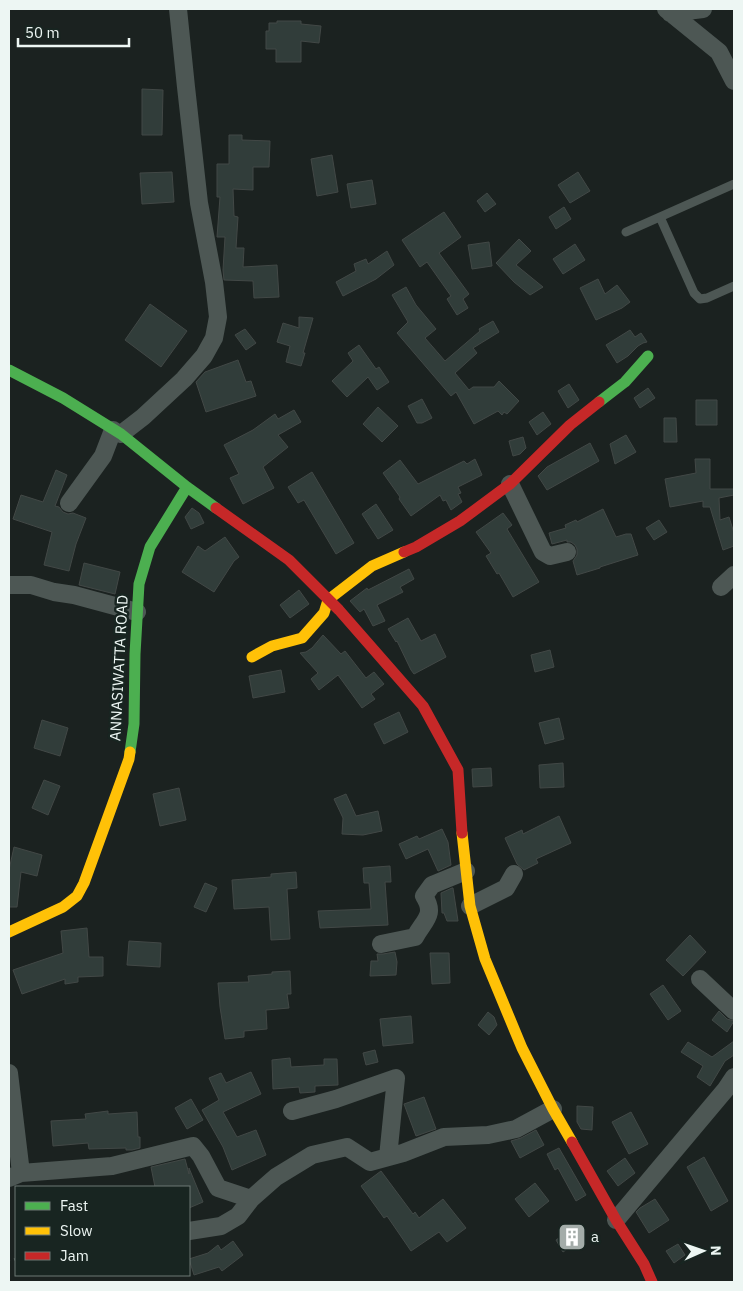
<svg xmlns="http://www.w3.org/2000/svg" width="743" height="1291" viewBox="0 0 743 1291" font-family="'IBM Plex Sans',sans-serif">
<rect width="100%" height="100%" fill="#1b2220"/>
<!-- building -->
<path fill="#313d3a" stroke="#424846" d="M277,21H301V24L321,26L319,43L301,41V62H276V49H266V31H269V23H277Z
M142,89L163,90L162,135H142Z
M229,135H242V140L270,141L269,167H253V190L233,189L234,216L238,217L236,248H244L243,267L277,265L279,297L254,298L253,281L224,280L223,270L225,237H217L220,197H217V164H229Z
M332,155L338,192L317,196L311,159Z
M172,172L174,202L142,204L140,173Z
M578,172L590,191L570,203L558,185Z
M372,180L376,204L351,208L347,184Z
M487,193L496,204L485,212L477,201Z
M564,207L571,219L556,229L549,217Z
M444,212L461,237L439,253L469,294L463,299L468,308L457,315L447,299L451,296L427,262L420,267L402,240Z
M519,239L531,251L516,265L543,287L530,295L514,282L496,263Z
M489,242L492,266L472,269L468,245Z
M575,244L585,260L563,274L553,259Z
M387,251L394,265L376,279L343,296L336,282L356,271L354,264L366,259L368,264Z
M598,279L605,294L617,285L630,302L622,308L596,320L580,288Z
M406,287L416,305L436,329L425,338L445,361L480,331L479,329L493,321L499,332L473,348L477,353L455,373L469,390L473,387H494L499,381L519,401L507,414L504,412L502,415L498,411L474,424L456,392L451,396L397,333L408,322L392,295Z
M150,304L187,331L161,367L125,340Z
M299,317L313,318L303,353H305L301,366L286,362L290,346L277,342L283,323L299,328Z
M245,329L256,343L246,350L235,335Z
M630,330L635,337L641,333L647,342L643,343L638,346L628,356L617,363L606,345Z
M359,345L376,369L379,367L389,382L377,390L368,377L347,397L332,381L353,361L348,353Z
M238,360L246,382L251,381L256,396L206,412L196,382L205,372Z
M569,384L579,400L568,408L558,391Z
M648,388L655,398L640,408L634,398Z
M422,399L432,418L422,423H417L408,406Z
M696,400H717V425H696Z
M378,407L398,426L382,442L363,424Z
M294,410L301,422L278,435L288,447L263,467L274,488L243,504L230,478L239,474L224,445L253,430L275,414L278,419Z
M543,412L551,424L537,435L529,422Z
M664,418H676L677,442H664Z
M626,435L636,452L615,464L610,444Z
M523,437L526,448L520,454L513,456L509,441Z
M590,443L599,461L547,490L538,476L547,467Z
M475,459L482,475L458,487L461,493L458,494L462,502L451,510L446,500L443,501L440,495L411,516L399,499L400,497L383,473L400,460L418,484L464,461L467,464Z
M695,459H710V489H734V495L719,498L720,520L729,517L734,533V546L723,550L710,507H703V501L670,507L665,479L696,473Z
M56,470L67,475L55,506L59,507L63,512L68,514L73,513L86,518L76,544L69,571L44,565L52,532L13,519L21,495L43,502Z
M312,472L354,543L336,554L304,500L298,503L288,487Z
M376,504L393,530L378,539L362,514Z
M192,508L199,513L204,523L191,529L185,517Z
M603,509L616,537L626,534H631L638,555L600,567V568L577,575L573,561L577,555V549L575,545L571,542H567V540L552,544L549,533L566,528L565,525L576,520L577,522Z
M503,513L512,525L507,529L539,582L513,597L499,573L497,574L486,556L491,553L476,532Z
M659,520L667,532L654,540L646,528Z
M225,537L239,557L234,561L214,592L182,572L198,546L205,551Z
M84,563L120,572L115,594L79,585Z
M409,569L414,579L400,587L403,592L377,605L385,621L373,626L364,609L360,612L350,601L367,588L368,590Z
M299,590L309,604L290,618L280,605Z
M408,618L421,641L435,634L446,657L414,674L411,670L397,641L396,642L388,629Z
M323,635L341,654L345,651L366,678L374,672L384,684L371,694L375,699L362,708L338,675L319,690L311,679L318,673L300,653L306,652L312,648Z
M550,650L554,667L535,672L531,655Z
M281,670L285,692L253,698L249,676Z
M399,712L408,732L384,744L374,724Z
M559,718L564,739L545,744L539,723Z
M42,720L68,728L60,756L34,748Z
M563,763L564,787L540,788L539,765Z
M491,768L492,786L473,787L472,769Z
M44,780L60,786L48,815L32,808Z
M179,788L186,820L160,826L153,794Z
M346,794L356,816L378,811L382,831L363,835L342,834L343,818L334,799Z
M559,816L571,843L536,859L538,863L524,870L517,864L505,838L522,830L523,834Z
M442,829L448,842L451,865L438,871L428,849L406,859L399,844L417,836L419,839Z
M14,847L42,855L37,876L21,872L17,907H9V870Z
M390,866L391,882H385L388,925L320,928L318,911L371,909L369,883H364L363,868Z
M296,872L297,888L287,889L290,939L271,940L269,907L234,909L232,880L271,877V874Z
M205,883L217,888L206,912L194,907Z
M452,888H453L458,921H447L444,913H442L441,893Z
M87,928L89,957H103V976L78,977V982L65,984V979L22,994L13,970L63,953L61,931Z
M690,935L706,952L683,976L666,960Z
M129,941L161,943L160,967L127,965Z
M395,952L397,962L396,975L370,976L371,961H378L377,954H383Z
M430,953H449L450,983L432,984Z
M290,971L291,994H287L289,1008L266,1010L267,1029L244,1031V1037L225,1039L220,1007L218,983L249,982L248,976L272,974V972Z
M663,985L681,1011L668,1020L650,994Z
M719,1011L727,1019L734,1021L727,1032L712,1020Z
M488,1012L494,1017L497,1025L489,1035L478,1025Z
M411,1016L413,1043L383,1046L380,1019Z
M734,1041V1055L725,1061L710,1086L697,1077L703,1066L681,1052L688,1042L712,1057Z
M375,1050L378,1062L366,1065L363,1053Z
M290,1058L291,1067L324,1065V1059H337L338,1085L315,1086V1092L300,1093L299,1087L273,1089L272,1060Z
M251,1072L261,1094L223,1112L237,1137L256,1130L266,1155L232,1170L223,1147L202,1110L219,1100L209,1078L221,1073L226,1083Z
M424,1097L436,1129L416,1136L404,1104Z
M191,1099L203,1120L187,1129L175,1108Z
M577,1106L593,1107L592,1130L581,1129L577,1122Z
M108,1111V1114L137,1112L138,1137H140V1148L132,1150H126V1148L89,1149L88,1143L53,1146L51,1121L86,1119L85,1114Z
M631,1112L648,1144L629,1154L612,1122Z
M536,1130L544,1145L520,1158L511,1141L521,1138Z
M559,1148L586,1195L576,1201L558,1168L555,1170L547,1154Z
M704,1157L728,1201L711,1211L687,1167Z
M625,1158L635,1173L618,1186L607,1171Z
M185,1159L189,1174V1168L203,1202L189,1208V1187H155L151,1167Z
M381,1171L413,1214L415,1212L419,1218L443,1199L466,1228L447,1242L439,1232L411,1251L387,1216L384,1218L361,1186Z
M535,1183L549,1201L529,1217L515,1199Z
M655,1199L669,1220L649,1233L636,1212L640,1208Z
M572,1229L580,1240L563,1252L556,1240Z
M233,1241L243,1255L222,1271L219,1267L194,1275L189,1259L208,1253L218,1245L221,1250Z
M678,1244L685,1255L674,1263L666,1251Z"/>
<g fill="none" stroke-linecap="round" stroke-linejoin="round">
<!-- path -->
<path stroke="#535c59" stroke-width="2.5" stroke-dasharray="1 4" stroke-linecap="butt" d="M9,1260L16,1259"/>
<!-- lane -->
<path stroke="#4d5754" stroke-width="9" d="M660,217L694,293L700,299L707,298L734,286
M626,232L734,184"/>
<!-- street -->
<path stroke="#4d5754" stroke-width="18" d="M666,9L719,52L734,81
M670,13L703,9
M121,434L143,417L184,379L204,356L214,338L218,317L214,282L199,203L186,87L178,9
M510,484L543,552L550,556L567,552
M69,503L103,456L113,430
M9,585H31L54,592L74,595L137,612
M721,587L734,575
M470,906L506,888L514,874
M381,944L415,937C424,920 436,915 424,896L432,885L466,871
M700,979L734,1011
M9,1073L21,1173
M292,1111L336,1099L396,1078L388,1157
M9,1178L21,1173L112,1166L193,1146L201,1156L218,1188L251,1199
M616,1220L726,1089L734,1077
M189,1231L221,1226L238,1216L251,1199L276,1177L312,1155L347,1147L370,1162L403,1153L444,1137L488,1135L516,1129L553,1109"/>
<!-- fast -->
<path stroke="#4caf50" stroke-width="11" d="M9,370L63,398L121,434L187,487L216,508
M599,402L625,382L648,356
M130,752L134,724L135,654L139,584L150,547L187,487"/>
<!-- slow -->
<path stroke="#ffc107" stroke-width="11" d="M252,657L272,646L302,638L324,613L328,600L372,566L404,552
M462,833L470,906L485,959L522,1048L553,1109L572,1142
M9,932L63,907L77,896L84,883L129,759L130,752"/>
<!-- jam -->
<path stroke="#c62828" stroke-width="11" d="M216,508L289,560L339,610L423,706L458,770L462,833
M404,552L416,547L460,521L510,484L570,425L599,402
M572,1142L616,1220L644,1264L652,1282"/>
</g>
<!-- icons -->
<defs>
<symbol id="building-square" viewBox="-11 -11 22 22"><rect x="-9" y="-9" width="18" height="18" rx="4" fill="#a4aca9" stroke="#182521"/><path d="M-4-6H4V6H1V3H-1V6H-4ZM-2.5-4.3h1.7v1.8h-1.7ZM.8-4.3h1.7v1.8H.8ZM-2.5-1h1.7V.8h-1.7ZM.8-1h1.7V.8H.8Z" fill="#fff"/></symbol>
</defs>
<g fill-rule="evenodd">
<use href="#building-square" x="556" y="1221" width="32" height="32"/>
</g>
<g text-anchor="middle" stroke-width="5" stroke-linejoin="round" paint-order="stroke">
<!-- street labels -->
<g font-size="15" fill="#edf6f3" stroke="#182521">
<text transform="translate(119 668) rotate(-87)" y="5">ANNASIWATTA ROAD</text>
</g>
<!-- poi labels -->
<g font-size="15" fill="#edf6f3" stroke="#182521" text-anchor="start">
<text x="591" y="1242">a</text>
</g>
</g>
<!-- border -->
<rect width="743" height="1291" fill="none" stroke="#edf6f3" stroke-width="20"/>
<!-- legend -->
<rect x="15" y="1186" width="175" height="90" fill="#182521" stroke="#6d7975"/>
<rect x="25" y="1202" width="25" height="8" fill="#4caf50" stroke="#6d7975"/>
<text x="60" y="1211" font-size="15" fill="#edf6f3">Fast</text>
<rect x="25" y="1227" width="25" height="8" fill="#ffc107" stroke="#6d7975"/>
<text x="60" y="1236" font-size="15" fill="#edf6f3">Slow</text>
<rect x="25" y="1252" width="25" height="8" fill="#c62828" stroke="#6d7975"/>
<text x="60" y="1261" font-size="15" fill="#edf6f3">Jam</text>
<!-- north arrow -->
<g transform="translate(703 1251) rotate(88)" stroke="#182521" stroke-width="4" paint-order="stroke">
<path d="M0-4L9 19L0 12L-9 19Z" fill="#edf6f3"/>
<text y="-8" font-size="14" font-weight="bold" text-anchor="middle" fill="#edf6f3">N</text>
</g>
<!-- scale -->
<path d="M18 38v8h111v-8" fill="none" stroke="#edf6f3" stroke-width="2.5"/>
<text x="25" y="38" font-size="15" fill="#edf6f3" stroke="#182521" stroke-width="4" paint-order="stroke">50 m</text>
</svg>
